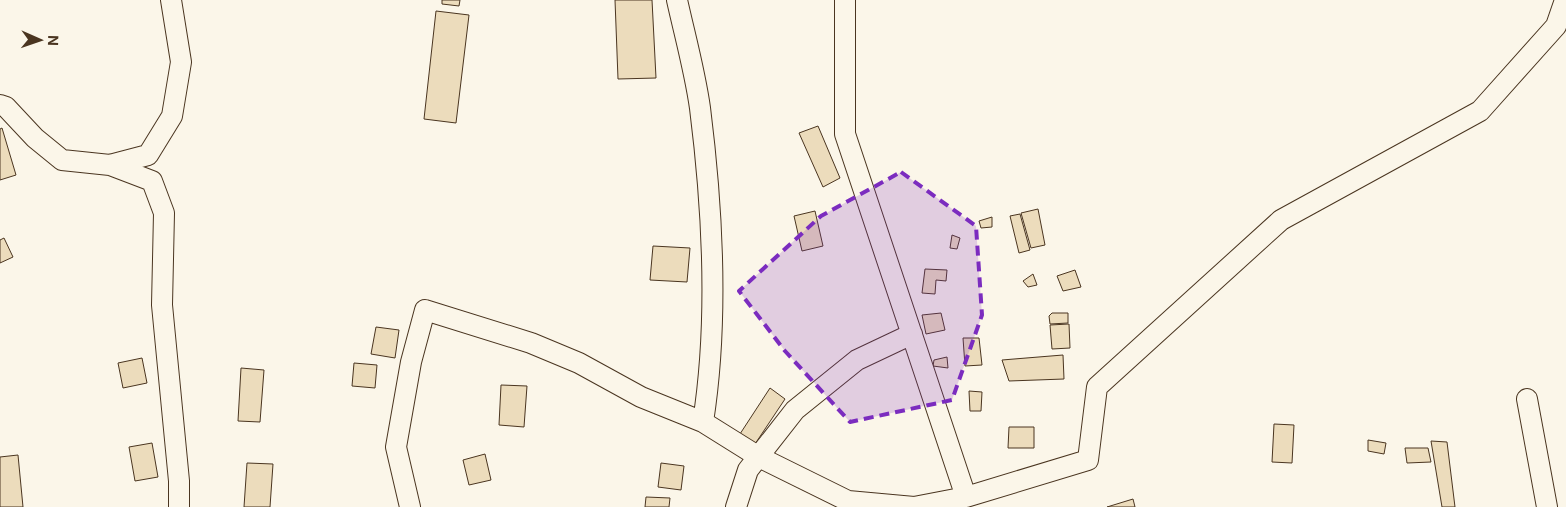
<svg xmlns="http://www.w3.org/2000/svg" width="1566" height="507" viewBox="0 0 1566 507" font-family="Inter,sans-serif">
<rect width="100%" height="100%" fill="#fbf6e9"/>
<!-- building -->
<path fill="#ecdcbc" stroke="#4a3520" d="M442,0H460L459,6L442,4Z
M615,0H652L656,78L618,79Z
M436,11L469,15L456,123L424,119Z
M818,126L840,178L823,187L799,133Z
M2,128L16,175L0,180V129Z
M1038,209L1045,245L1031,248L1021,213Z
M815,211L823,246L802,251L794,216Z
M1020,214L1030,250L1019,253L1010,216Z
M992,217V227L981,228L979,221Z
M952,235L960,238L957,249L950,248Z
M4,238L13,257L0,263V240Z
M653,246L690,248L687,282L650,280Z
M925,269L947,270L946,281L936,280L935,294L922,293Z
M1075,270L1081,287L1063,291L1057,276Z
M1033,274L1037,285L1028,287L1023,281Z
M941,313L945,330L926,334L922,315Z
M1052,313H1068V323L1050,324L1049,316Z
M1069,324L1070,348L1052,349L1050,325Z
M376,327L399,330L395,358L371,354Z
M963,338H979L982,365L965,366Z
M1063,355L1064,379L1009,381L1002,360Z
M947,357L948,368L933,366L934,360Z
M142,358L147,383L123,388L118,363Z
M354,363L377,365L375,388L352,386Z
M241,368L264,370L260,422L238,421Z
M501,385L527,386L524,427L499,425Z
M770,388L785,399L753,447L738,437Z
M969,391L982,392L981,411H970Z
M1274,424L1294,425L1292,463L1272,462Z
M1009,427H1034V448H1008Z
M1368,440L1386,443L1384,454L1368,451Z
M1431,441L1447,442L1455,507H1442Z
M152,443L158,477L135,481L129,447Z
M1405,448H1428L1431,462L1407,463Z
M485,454L491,480L469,485L463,460Z
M18,455L23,507H0V457Z
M247,463L273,464L270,507H244Z
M661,463L684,466L681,490L658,487Z
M646,497L670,498L669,507H645Z
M1133,499L1135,507H1107Z"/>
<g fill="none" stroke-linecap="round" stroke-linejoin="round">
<defs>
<path id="street" d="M845,0V134L966,497
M0,105L6,107L35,138L62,160L110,165L152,181L164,213L162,305L179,481V507
M110,165L148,155L172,116L181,62L171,0
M1527,399L1547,507
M703,422L759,457L848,501L914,507L966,497L1088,460L1097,387L1281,220L1480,111L1556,26L1565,0
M410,507L396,447L411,362L425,310L531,343L579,363L641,397L703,422C719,320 713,211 700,108C695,72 685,36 677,0
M736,507L748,470L795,410L857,360L912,334"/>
</defs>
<!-- street casing -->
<use href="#street" stroke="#4a3520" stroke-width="22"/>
<!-- street -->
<use href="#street" stroke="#fbf6e9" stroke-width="20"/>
</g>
<!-- marked area -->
<path fill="#7b2cbf" fill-opacity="0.2" stroke="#7b2cbf" stroke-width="4" stroke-dasharray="10 6" stroke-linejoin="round" d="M901,172L976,226L982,315L952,400L850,422L785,351L739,291L821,216Z"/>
<!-- north arrow -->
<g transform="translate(40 40) rotate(92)" stroke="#fbf6e9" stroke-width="4" paint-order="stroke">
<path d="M0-4L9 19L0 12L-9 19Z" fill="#4a3520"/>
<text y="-8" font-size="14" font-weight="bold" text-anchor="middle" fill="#4a3520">N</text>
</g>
</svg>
